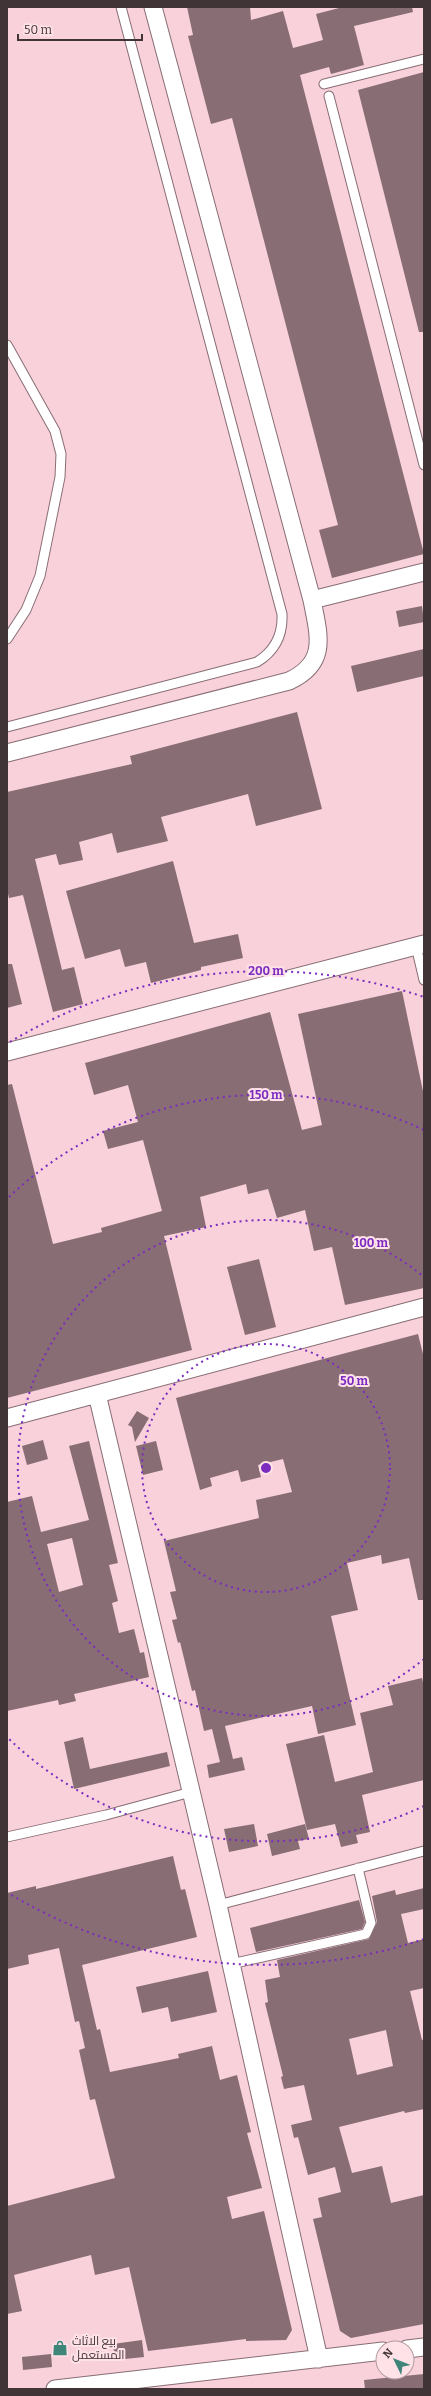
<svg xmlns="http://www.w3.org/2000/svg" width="431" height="2396" viewBox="0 0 431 2396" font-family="Bitter,Cairo,serif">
<rect width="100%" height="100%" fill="#ffe1e8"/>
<!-- built -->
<path fill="#f8d1db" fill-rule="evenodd" d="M7,7H424V2389H7ZM383,2348H407V2372H383Z"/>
<!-- building -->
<path fill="#886d74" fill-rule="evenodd" d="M187,7H250L251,20L283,11L293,48L323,40L316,14L343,7H412L413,12L354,26L364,65L331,74L329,67L300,75L424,554L332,578L319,530L338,525L232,118L211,124L188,36L193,35Z
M424,72V332H419L358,90Z
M422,606L424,622L399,627L396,611Z
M424,649V676L357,692L351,666Z
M297,712L322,809L256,826L248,794L161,817L168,841L117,853L112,833L79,842L83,860L59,865L56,854L35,859L62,970L74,967L83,1004L53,1012L23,895L9,898L7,889V792L132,764L130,756Z
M173,861L194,943L238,934L243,958L201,967V970L151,983L146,962L125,967L120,949L85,959L66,891Z
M7,964H12L22,1004L7,1008Z
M402,991L424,1096V1288L345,1305L332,1247L314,1251L305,1210L277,1218L268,1189L248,1194L246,1184L200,1197L206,1227L164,1236L192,1350L7,1398V1085L12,1084L53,1244L102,1232L101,1228L162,1211L143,1140L108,1149L103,1131L138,1122L128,1085L94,1095L85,1063L270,1012L302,1130L322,1125L298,1014Z
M259,1259L276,1327L245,1335L227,1267Z
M418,1334L424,1358V1600H418L409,1558L382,1564L381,1555L347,1563L358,1610L331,1616L356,1725L318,1734L312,1706L225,1726L233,1759L242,1757L245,1770L209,1778L207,1765L220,1762L212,1729L204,1731L195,1690L192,1691L180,1642L178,1643L172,1620L177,1619L170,1592L176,1591L164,1541L259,1518L256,1500L292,1492L283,1459L258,1465L261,1477L241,1482L238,1470L210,1478L212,1486L200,1490L176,1398Z
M137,1411L149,1418L135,1442L132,1427L128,1425Z
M43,1440L48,1459L27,1465L22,1446Z
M89,1441L118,1563L109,1565L118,1601L112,1603L119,1633L134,1629L140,1653L144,1652L149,1677L74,1694L76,1701L59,1705L58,1700L7,1711V1502L32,1496L41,1532L89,1520L69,1446ZM72,1538L83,1585L59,1592L47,1544Z
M156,1441L163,1470L143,1475L136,1446Z
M422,1678L424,1687V1780L362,1795L370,1832L356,1835L358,1843L341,1847L335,1824L307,1830L286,1744L324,1735L335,1782L373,1772L360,1713L393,1705L388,1686Z
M83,1737L90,1769L167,1752L170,1766L74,1789L64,1742Z
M254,1824L258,1846L229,1852L224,1829Z
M305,1824L309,1839L298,1841L300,1849L272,1856L267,1834Z
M173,1856L181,1890L185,1889L197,1937L82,1965L97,2030L100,2029L110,2072L179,2058L178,2054L212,2046L220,2080L237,2075L251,2132L247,2133L262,2188L227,2197L232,2219L264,2211L292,2330L286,2340L246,2341V2339L148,2351L129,2267L95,2275L91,2255L14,2275L22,2311L7,2314V2206L115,2178L95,2099L90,2100L79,2050L85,2048L79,2021L75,2022L59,1948L28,1955L29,1964L7,1969V1893L36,1886V1889Z
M424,1888V1909L401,1914L408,1943L424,1939V1988L410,1991L422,2040L424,2039V2109L405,2113L404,2111L339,2127L352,2173L382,2166L391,2203L424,2195V2324L351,2338L340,2331L313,2219L322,2217L318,2198L341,2192L335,2167L308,2175L298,2137L294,2138L291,2125L312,2120L304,2085L284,2089L281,2077L283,2076L265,2003L268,2002L265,1980L280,1977L277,1960L369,1939L377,1922L372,1896L395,1890L396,1895ZM386,2030L393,2066L357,2075L349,2039Z
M359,1900L365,1922L362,1929L256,1952L250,1928Z
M208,1971L217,2012L171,2022L168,2007L142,2013L136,1987Z
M142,2340L144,2357L115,2360L113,2344Z
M51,2354L52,2367L23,2370L22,2357Z
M424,2374V2389H365L364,2380Z"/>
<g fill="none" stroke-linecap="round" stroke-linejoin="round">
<defs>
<path id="lane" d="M324,84L424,59
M329,96L424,465
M7,345L55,431L61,454L60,477L40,576L26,610L7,639
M7,727L257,662C275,651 283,635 282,614L121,7
M416,946L424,980
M7,1837L106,1815L191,1792
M218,1905L424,1851
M231,1964L366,1934L371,1923L358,1868"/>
<path id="street" d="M312,600L424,572
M7,753L289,681C328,663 319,636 312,600L153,7
M7,1052L424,944
M97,1394L218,1905L319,2359
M7,1418L424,1307
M407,2349L424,2347
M55,2389L383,2351"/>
</defs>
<!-- lane casing -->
<use href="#lane" stroke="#886d74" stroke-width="11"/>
<!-- street casing -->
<use href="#street" stroke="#886d74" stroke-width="19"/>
<!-- lane -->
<use href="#lane" stroke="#fff" stroke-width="9"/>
<!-- street -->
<use href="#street" stroke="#fff" stroke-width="17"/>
</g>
<!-- distance rings -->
<g fill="none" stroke="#7b2cbf" stroke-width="2" stroke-dasharray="2 4">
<circle cx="266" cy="1468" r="124"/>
<path d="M424 1659A248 248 0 1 1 424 1277"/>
<path d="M424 1806A373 373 0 0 1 9 1739M9 1197A373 373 0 0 1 424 1130"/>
<path d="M424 1939A497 497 0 0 1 10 1894M10 1042A497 497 0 0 1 424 997"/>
</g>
<!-- icons -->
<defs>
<symbol id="shop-bare" viewBox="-9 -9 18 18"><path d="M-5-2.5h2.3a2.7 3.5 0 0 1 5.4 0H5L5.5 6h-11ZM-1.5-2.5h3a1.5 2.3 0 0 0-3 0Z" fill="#408579" stroke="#ffe1e8" stroke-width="2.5" paint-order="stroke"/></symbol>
</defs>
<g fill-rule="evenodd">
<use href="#shop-bare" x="49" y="2337" width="22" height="22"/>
</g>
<g text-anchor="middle" stroke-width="4" stroke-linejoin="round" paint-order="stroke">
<!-- poi labels -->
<g font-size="12" fill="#403437" stroke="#ffe1e8" text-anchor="start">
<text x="72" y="2345">بيع الاثاث<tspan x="72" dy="14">المستعمل</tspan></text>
</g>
</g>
<circle cx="266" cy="1468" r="6" fill="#7b2cbf" stroke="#ffe1e8" stroke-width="2"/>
<g font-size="12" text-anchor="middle" font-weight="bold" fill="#7b2cbf" stroke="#ffe1e8" stroke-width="4" stroke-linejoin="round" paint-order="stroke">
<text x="266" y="975">200 m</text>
<text x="266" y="1099">150 m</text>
<text x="371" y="1247">100 m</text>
<text x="354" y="1385">50 m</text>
</g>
<!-- border -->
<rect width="431" height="2396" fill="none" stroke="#403437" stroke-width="16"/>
<!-- north arrow -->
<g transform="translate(395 2360) rotate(313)"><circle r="19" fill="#ffe1e8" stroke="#b39ca1"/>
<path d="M0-3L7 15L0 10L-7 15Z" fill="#408579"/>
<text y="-6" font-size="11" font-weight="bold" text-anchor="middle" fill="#403437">N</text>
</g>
<!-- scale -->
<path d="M18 34v6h124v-6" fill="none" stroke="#403437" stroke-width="2"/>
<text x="24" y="34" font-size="12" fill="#403437" stroke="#ffe1e8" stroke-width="3" paint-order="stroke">50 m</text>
</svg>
